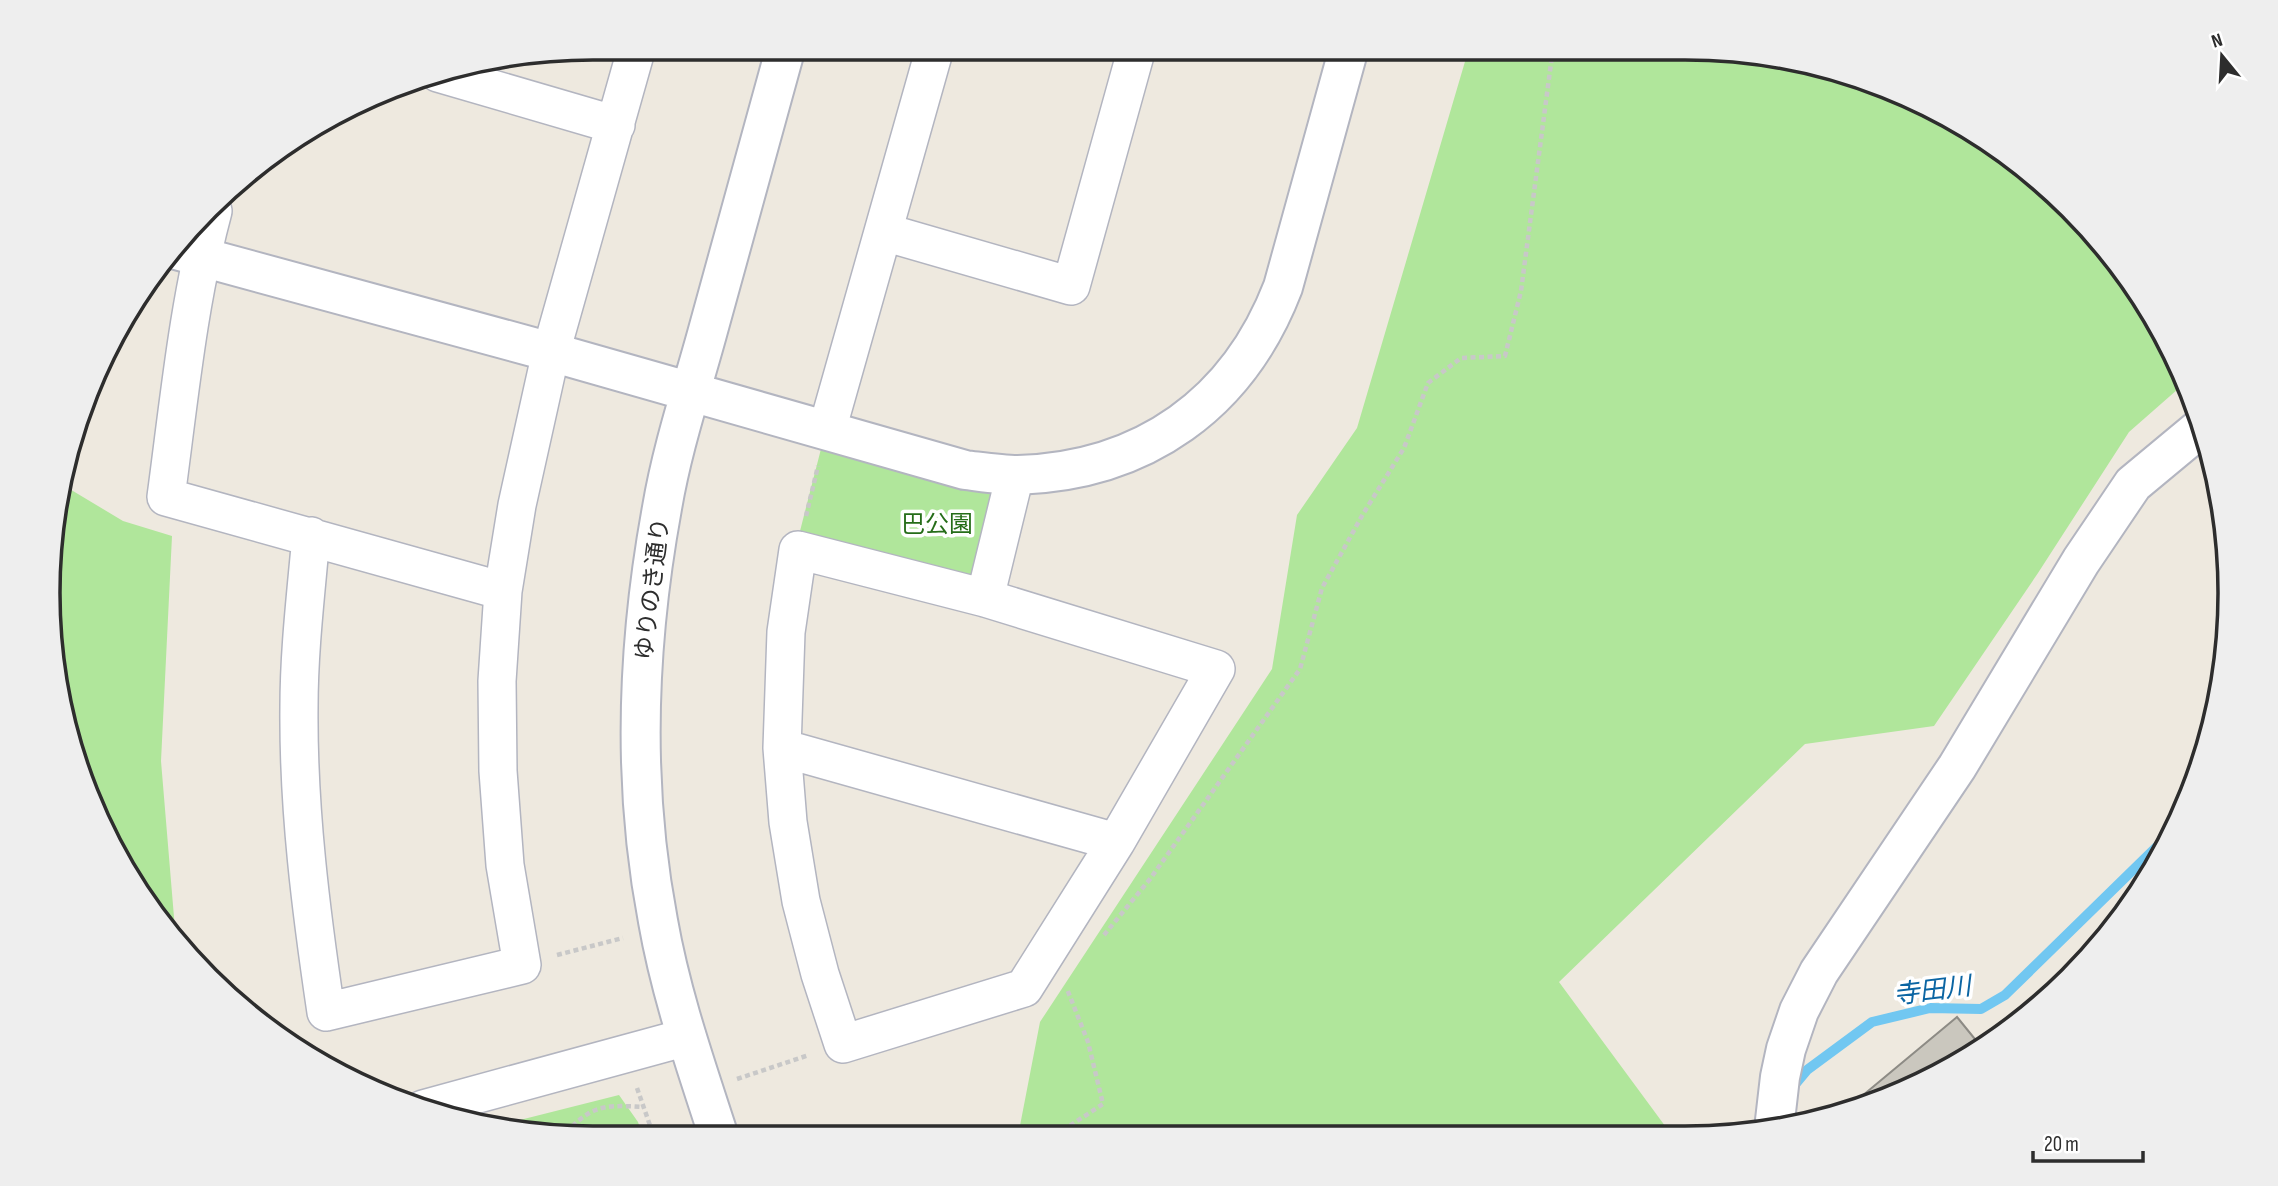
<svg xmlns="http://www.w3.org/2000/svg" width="2278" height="1186" viewBox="0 0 2278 1186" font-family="'Sofia Sans Condensed','Noto Sans JP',sans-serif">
<rect width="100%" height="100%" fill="#eee9df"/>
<!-- green -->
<path fill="#b0e69b" d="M1469,48H1720L1827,66L1927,104L2018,160L2096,233L2158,320L2186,382L2129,432L2038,573L1934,726L1805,744L1559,982L1671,1134L1018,1136L1040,1022L1272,669L1297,515L1357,428Z
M822,445L999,491L969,583L799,535Z
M63,485L123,521L172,536L161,761L176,941L139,897L89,802L48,629Z
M619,1095L638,1122L643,1137L558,1138L492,1127Z"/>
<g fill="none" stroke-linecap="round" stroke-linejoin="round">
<!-- stream -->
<path stroke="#71c7f1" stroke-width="10" d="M1792,1088L1807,1070L1872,1022L1930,1008L1981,1009L2005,995L2177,827
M1750,1134L1765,1118"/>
</g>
<!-- building -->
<path fill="#cac7be" stroke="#8d8b85" stroke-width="2" d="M1957,1017L1983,1049L1893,1097L1844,1111Z"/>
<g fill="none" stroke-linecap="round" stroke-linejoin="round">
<defs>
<path id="street" d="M438,73L616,125
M213,211C188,304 179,401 166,497L503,591
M884,232L1071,286L1137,48
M827,430L935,48
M311,536C306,593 299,650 299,707C298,809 311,911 326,1012L522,965L505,865L498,771L497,681L503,591L517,505L551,352L637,47
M798,550L985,598L1216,669L1116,842L1024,988L843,1044L820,974L801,901L788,822L782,748L786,632Z
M985,598L1015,475
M782,748L1116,842
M423,1109L687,1037"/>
<path id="secondary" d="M176,250L551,352L965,470C982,472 1001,475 1018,475C1144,471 1238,404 1283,287L1349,48
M1774,1129L1780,1077L1786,1049L1799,1011L1819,972L1957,767L2081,561L2133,484L2204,425
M719,1137C696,1066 671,995 658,921C632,785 637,644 662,508C672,449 691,392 707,334C733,239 759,143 786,47"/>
</defs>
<!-- street casing -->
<use href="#street" stroke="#b3b5c0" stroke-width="40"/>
<!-- secondary casing -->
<use href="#secondary" stroke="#b3b5c0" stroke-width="42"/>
<!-- path -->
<path stroke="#c8c8c8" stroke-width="4.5" stroke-dasharray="5 3.5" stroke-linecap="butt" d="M806,516L818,466
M67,709L81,743L98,819
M1104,935L1150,879L1300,669L1322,588L1363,514L1404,448L1428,383L1461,358L1505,356L1521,291L1553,48
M557,955L623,938
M737,1079L809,1055
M637,1088L654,1137
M969,1136L992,1132L1068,1127L1103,1104L1088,1042L1067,989
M560,1138C591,1107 598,1104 642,1107"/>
<!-- street -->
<use href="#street" stroke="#fff" stroke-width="37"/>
<!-- secondary -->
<use href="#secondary" stroke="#fff" stroke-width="38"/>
</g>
<g text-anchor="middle" stroke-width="7" stroke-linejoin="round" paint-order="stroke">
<!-- park labels -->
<g font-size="24" fill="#266d19" stroke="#fff">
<text x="937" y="532">巴公園</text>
</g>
<!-- street labels -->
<g font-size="24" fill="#2d2d2d" stroke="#fff">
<text transform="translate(652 589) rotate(-83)" y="8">ゆりのき通り</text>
</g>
<!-- water labels -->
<g font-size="26" font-style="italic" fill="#0b65a3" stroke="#fff">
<text transform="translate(1932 990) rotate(-7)" y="9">寺田川</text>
</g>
</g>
<!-- crop -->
<path d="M0 0H2278V1186H0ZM593 60H1685A533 533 0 0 1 2218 593V593A533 533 0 0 1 1685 1126H593A533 533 0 0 1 60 593V593A533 533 0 0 1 593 60Z" fill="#eee" fill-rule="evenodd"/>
<path fill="none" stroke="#2d2d2d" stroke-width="3.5" d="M593 60H1685A533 533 0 0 1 2218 593V593A533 533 0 0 1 1685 1126H593A533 533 0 0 1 60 593V593A533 533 0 0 1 593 60Z"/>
<!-- north arrow -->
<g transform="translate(2222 56) rotate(342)" stroke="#ffffff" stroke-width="5" paint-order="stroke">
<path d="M0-5L12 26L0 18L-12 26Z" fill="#2d2d2d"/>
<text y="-10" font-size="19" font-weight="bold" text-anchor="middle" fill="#2d2d2d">N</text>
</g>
<!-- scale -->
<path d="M2033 1151v10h110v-10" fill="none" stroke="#2d2d2d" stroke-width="3.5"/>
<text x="2044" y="1151" font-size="21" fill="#2d2d2d" stroke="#ffffff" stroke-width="5" paint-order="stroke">20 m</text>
</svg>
